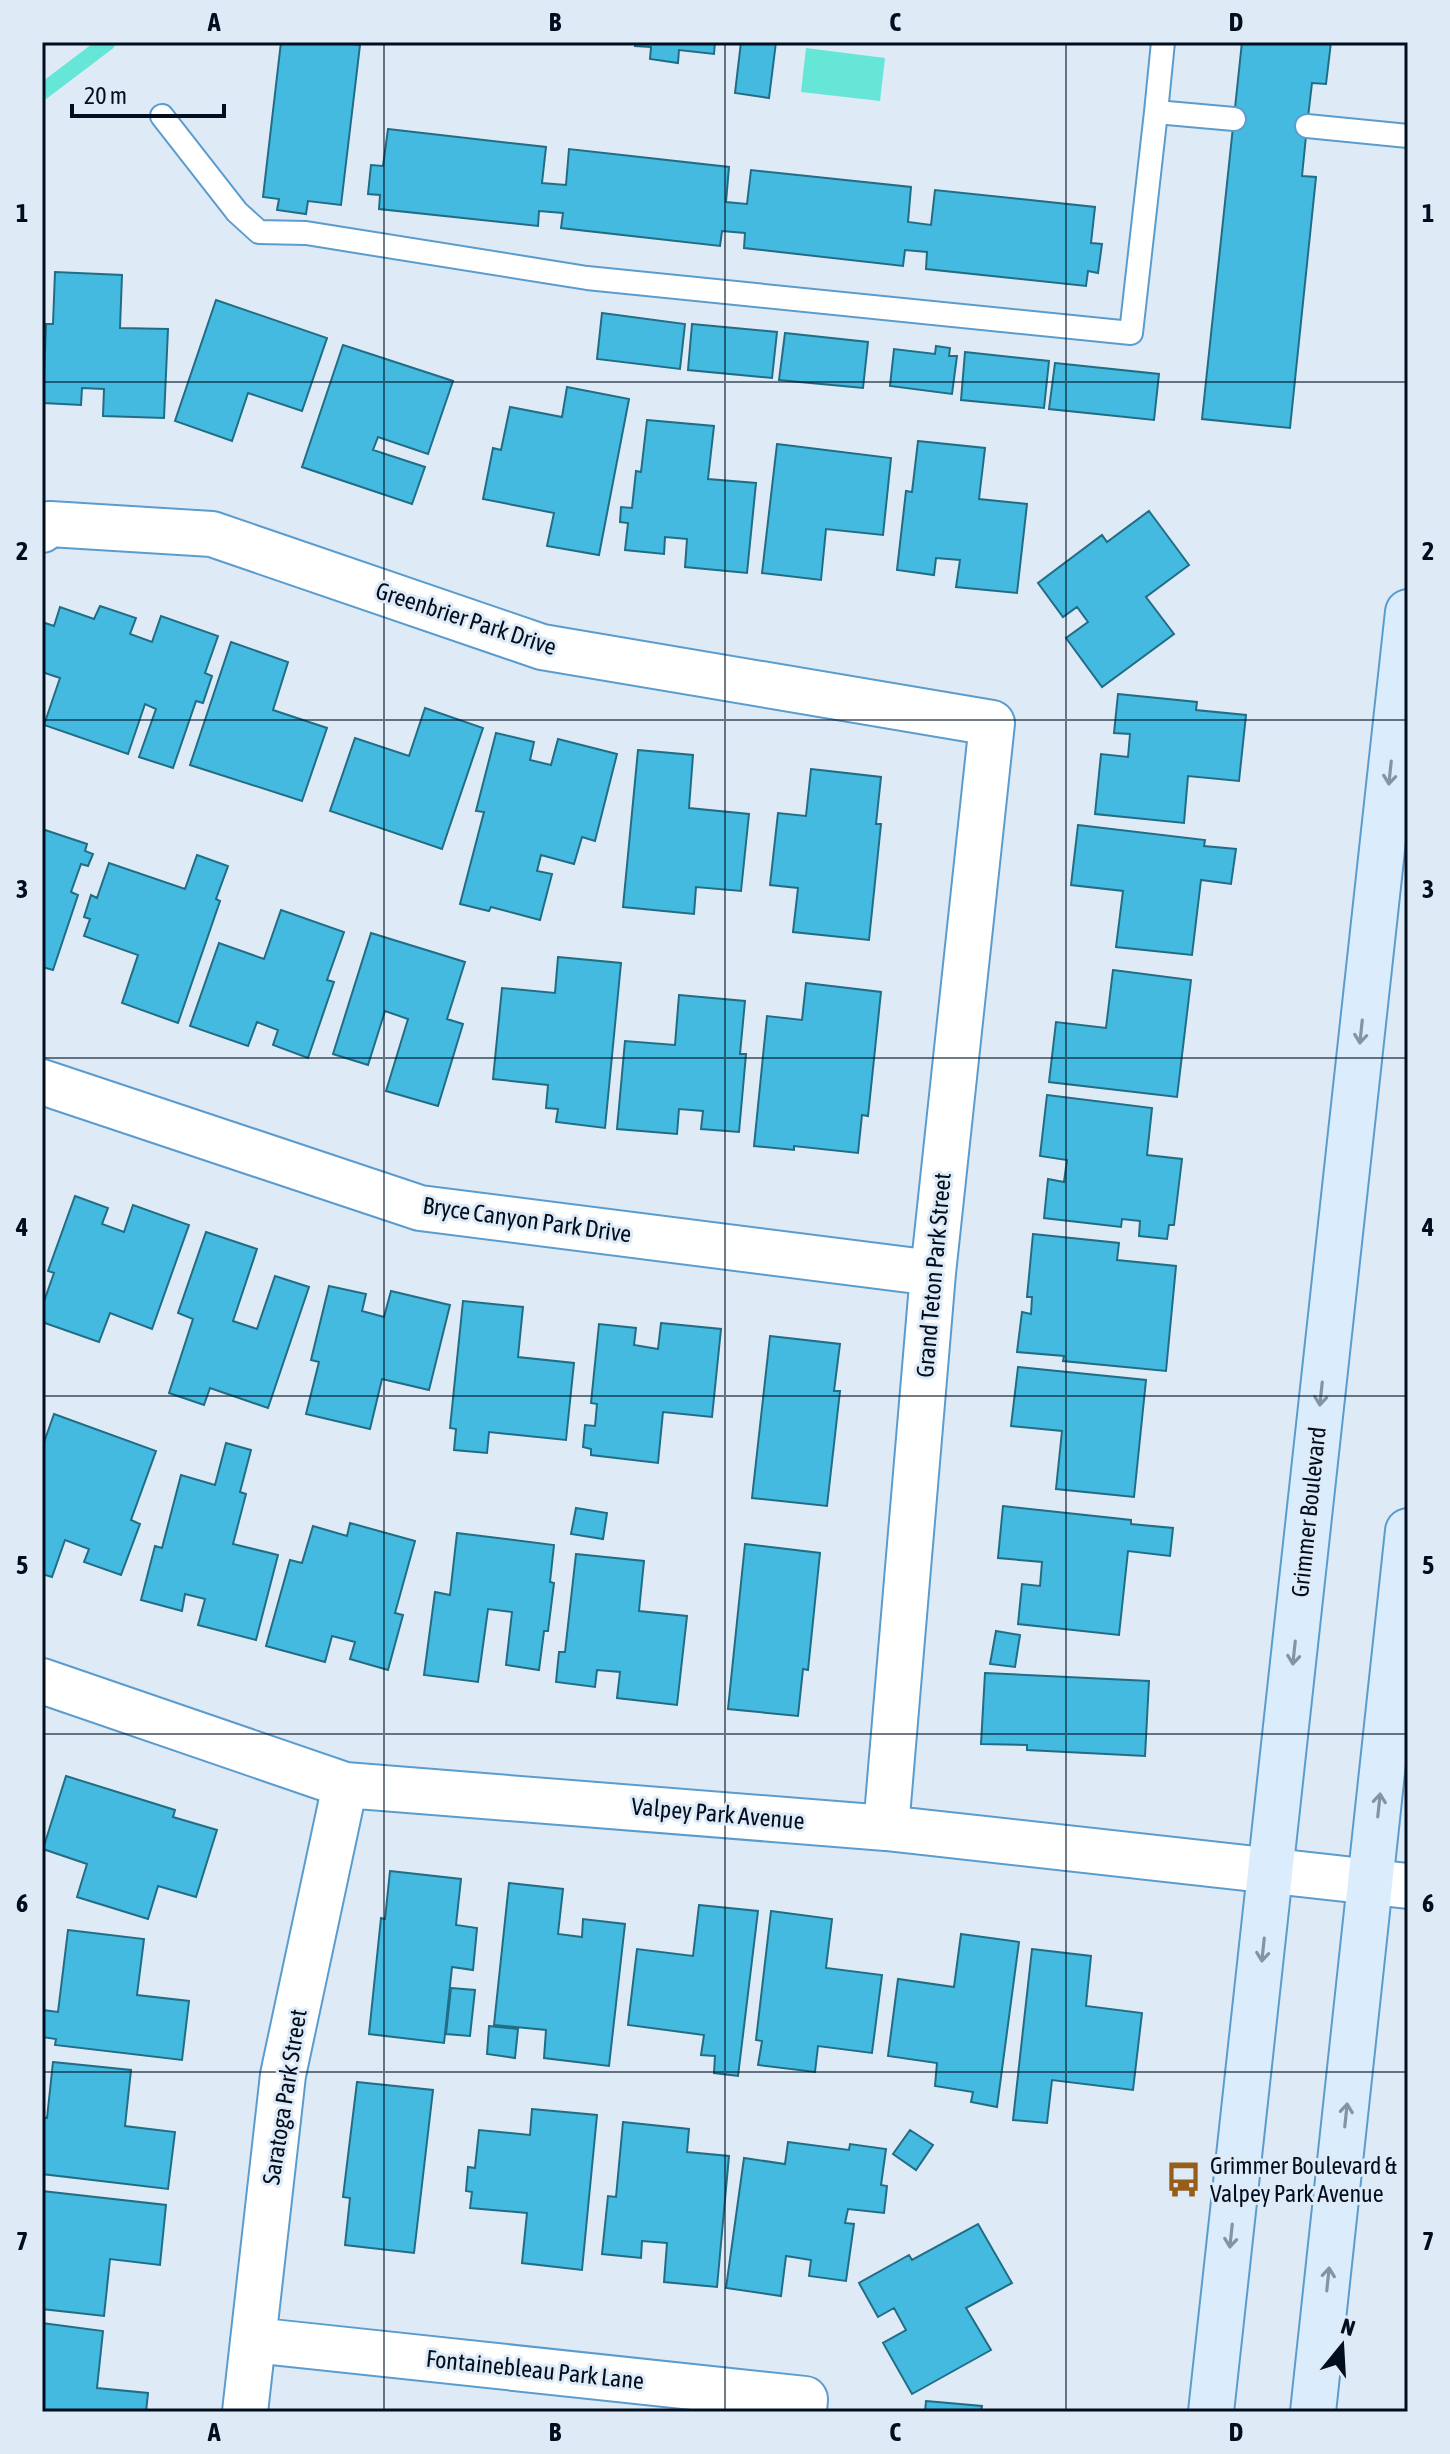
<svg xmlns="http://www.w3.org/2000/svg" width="1450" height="2454" viewBox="0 0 1450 2454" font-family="'Asap Condensed',sans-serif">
<rect width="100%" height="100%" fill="#deebf6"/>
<!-- water -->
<path fill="#66e6d6" d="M806,48L885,58L880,101L801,92Z"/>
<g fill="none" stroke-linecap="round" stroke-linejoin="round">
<!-- stream -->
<path stroke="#66e6d6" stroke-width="16" d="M42,92L108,42"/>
</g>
<!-- building -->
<path fill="#45bae0" stroke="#226d86" stroke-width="2" d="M281,42H335L360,45L341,205L308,201L306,214L277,210L279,199L263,197Z
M636,42H715L714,54L679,50L678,63L650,59L651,47L635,46Z
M741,42H776L769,98L735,93Z
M1242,42H1331L1326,84L1312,83L1307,126L1302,176L1316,177L1290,428L1202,419Z
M388,129L546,147L542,183L566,185L569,149L729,167L726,202L747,204L751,170L911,187L908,222L931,225L935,190L1095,207L1091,243L1102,244L1098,273L1088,271L1086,286L926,269L927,252L905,250L903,266L744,248L745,233L722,231L720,246L561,228L563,213L539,211L538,226L379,209L380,195L368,194L371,165L383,166Z
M55,272L122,275L120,328L168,329L164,418L103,416L104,389L82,388L81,405L43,403L46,324H53Z
M216,300L327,338L302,411L248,393L232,441L175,421Z
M602,313L685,324L680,369L597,359Z
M692,324L777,332L772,378L688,370Z
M785,333L868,342L863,388L779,380Z
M343,345L453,381L428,454L378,437L373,450L425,467L412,504L302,467Z
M936,346L950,348L949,356H957L952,394L890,386L894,349L935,354Z
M965,352L1049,361L1044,408L961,400Z
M1055,363L1159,374L1154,420L1049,409Z
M567,387L629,399L599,555L547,546L554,513L483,499L493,448L501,450L510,407L562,417Z
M647,420L714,426L708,479L756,483L747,573L685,567L687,539L665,537L664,554L625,550L628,523L620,522L621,507L632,508L636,471L641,472Z
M918,441L985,448L979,499L1027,504L1017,593L956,587L960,560L936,558L934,575L897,570L906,491L912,492Z
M777,444L891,458L883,535L826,529L821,580L762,573Z
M1149,511L1189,565L1146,597L1174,634L1102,687L1066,638L1088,622L1077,607L1063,617L1038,583L1102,535L1107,542Z
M100,606L136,618L130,634L152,642L161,616L218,636L205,673L212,676L203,703L196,701L173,768L139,757L156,709L145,704L128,754L44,725L60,678L42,672V622L54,626L60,607L94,619Z
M231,642L288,662L273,710L327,728L302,801L190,765Z
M1118,694L1197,702L1196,710L1246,715L1239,781L1188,776L1184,823L1095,814L1101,754L1128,757L1130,734L1114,733Z
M425,708L483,728L442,849L330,811L355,738L409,756Z
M496,733L534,742L530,760L551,765L558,739L617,754L595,841L582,837L574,864L541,855L537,871L552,874L540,920L491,907L489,911L460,904L484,812L476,811Z
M638,750L693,755L689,808L749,814L741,891L696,887L694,914L623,907Z
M811,769L881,777L876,824H881L869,940L793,932L798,888L770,885L778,813L806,816Z
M1078,825L1205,840L1204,846L1236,849L1231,884L1201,880L1192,955L1116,947L1123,891L1071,885Z
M42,829L87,844L85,851L93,854L88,866L81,864L71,892L78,895L53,970L42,967Z
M197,855L228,866L216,899L220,901L178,1023L122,1003L138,955L84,936L90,919L84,917L91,895L97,898L109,863L185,889Z
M281,910L344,932L327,980L334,982L308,1058L273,1045L278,1030L257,1022L248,1046L190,1026L219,943L264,959Z
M371,933L465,962L447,1019L463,1024L438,1106L386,1091L408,1019L385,1011L368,1065L333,1054Z
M558,957L621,963L605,1128L556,1122L558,1109L546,1108L548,1085L493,1079L502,988L555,993Z
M1113,970L1191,980L1177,1097L1049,1082L1056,1022L1106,1028Z
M806,983L881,992L868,1116L862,1115L858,1153L794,1146V1150L754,1146L767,1016L802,1020Z
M679,995L745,1001L740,1054H746L739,1132L701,1129L703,1111L679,1109L677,1134L617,1129L625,1041L675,1045Z
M1047,1095L1152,1108L1147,1155L1182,1159L1174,1225H1169L1167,1239L1139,1236L1140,1221L1122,1219L1121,1227L1044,1218L1048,1179L1064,1182L1067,1160L1040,1156Z
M75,1196L108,1208L102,1224L124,1232L133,1205L189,1225L152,1329L110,1313L99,1342L42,1322V1307L54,1273L48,1271Z
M206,1232L257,1249L233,1321L257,1329L275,1276L309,1287L268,1408L210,1388L204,1405L169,1393L193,1319L178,1313Z
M1033,1234L1119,1243L1117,1260L1176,1266L1166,1371L1063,1361L1064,1356L1017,1352L1022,1312L1031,1314L1032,1297H1027Z
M329,1286L366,1294L362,1311L384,1317L391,1291L450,1305L429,1390L382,1379L370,1429L306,1414L319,1362L311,1360Z
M463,1301L523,1307L518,1357L574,1363L566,1440L489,1432L487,1453L454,1450L456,1429L450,1428Z
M661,1323L721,1329L712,1417L663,1412L658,1463L591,1455V1449L583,1447L585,1425L595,1426L597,1404L591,1403L599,1324L636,1328L634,1345L658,1349Z
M770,1336L840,1344L834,1391H840L827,1506L752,1498Z
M1018,1367L1146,1380L1134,1497L1056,1489L1062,1431L1011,1426Z
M54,1414L156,1451L131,1520L140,1524L121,1575L84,1562L89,1549L65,1540L52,1577L42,1574V1448Z
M226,1443L251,1450L240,1492L246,1494L233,1544L278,1555L256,1640L198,1625L205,1599L185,1594L182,1611L141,1600L155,1546L162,1548L181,1475L215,1485Z
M1003,1506L1131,1520V1524L1173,1528L1170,1556L1128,1551L1119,1635L1018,1624L1022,1584L1040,1586L1042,1562L998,1558Z
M576,1508L607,1513L603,1539L571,1534Z
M350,1523L415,1541L395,1613L403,1615L388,1670L350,1659L355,1642L332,1636L325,1662L266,1646L290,1560L302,1563L313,1526L347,1536Z
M457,1533L554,1545L550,1582L554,1583L548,1631H544L539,1670L506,1665L512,1612L488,1609L478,1682L424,1675L435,1592L450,1595Z
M745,1544L820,1553L808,1670L803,1669L798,1716L728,1709Z
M576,1554L644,1561L639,1611L687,1616L677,1705L617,1698L620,1672L597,1670L595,1687L556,1682L559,1652H565Z
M996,1631L1020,1635L1015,1667L990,1664Z
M985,1673L1149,1681L1145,1756L1027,1750V1745L981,1744Z
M66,1776L175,1810L173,1817L217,1830L196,1897L158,1886L148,1919L77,1897L87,1864L43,1849Z
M390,1871L461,1879L456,1925L477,1928L473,1970L452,1967L444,2043L369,2034L381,1918L385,1919Z
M509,1883L563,1889L558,1934L582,1937L583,1919L625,1924L609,2066L544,2058L546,2030L494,2025Z
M699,1905L758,1911L738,2076L714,2073L715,2056L701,2055L704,2035L628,2025L637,1949L693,1956Z
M771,1911L832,1919L826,1968L882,1975L872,2053L818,2046L815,2072L758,2065L762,2041L756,2040Z
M68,1930L144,1939L137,1995L189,2001L182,2060L55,2045L56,2039L42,2037V2010L58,2012Z
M961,1934L1019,1942L997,2107L971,2102L973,2092L935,2086L937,2063L888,2056L898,1979L954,1987Z
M1032,1949L1091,1956L1086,2006L1142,2013L1133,2090L1052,2080L1047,2123L1013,2120Z
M451,1988L475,1990L470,2036L446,2034Z
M489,2026L518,2029L515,2058L487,2054Z
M53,2062L131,2070L125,2126L175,2132L168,2189L42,2174V2117L47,2118Z
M357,2082L433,2090L414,2253L345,2245L350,2198L343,2197Z
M532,2109L597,2115L582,2270L522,2263L527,2213L470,2208L472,2192L466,2191L468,2167L475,2168L479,2130L530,2135Z
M623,2122L689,2129L687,2152L729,2156L717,2287L664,2282L667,2243L642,2241L641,2258L602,2254L608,2196L616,2197Z
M910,2130L933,2145L916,2170L893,2154Z
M788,2142L849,2150L850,2144L886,2149L881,2185L887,2186L884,2213L848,2209L845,2223L854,2224L846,2281L809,2276L811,2260L786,2256L781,2296L726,2288L744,2158L785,2164Z
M42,2191L166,2205L160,2265L110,2259L104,2316L42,2309Z
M978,2224L1012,2283L966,2308L991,2350L912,2394L883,2343L906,2330L894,2308L878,2317L859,2283L909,2255L912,2260Z
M42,2323L103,2331L97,2388L148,2393L146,2412H42Z
M926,2401L982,2406L981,2412H925Z"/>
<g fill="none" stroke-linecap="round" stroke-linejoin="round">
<defs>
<path id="service" d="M1163,42L1156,112L1234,119
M162,116L237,212L259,232L306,233L587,278L1131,333L1156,112
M1307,126L1408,136"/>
<path id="minor" d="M42,530L50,524L212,534L542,647L992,723L933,1273L886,1828
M42,1082L420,1208L933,1273
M42,1681L345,1785L886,1828L1408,1886
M253,2340L805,2399L804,2412
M245,2412L283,2075L345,1785"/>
<path id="secondary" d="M1211,2412L1408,612
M1313,2412L1408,1531"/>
</defs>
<!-- service casing -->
<use href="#service" stroke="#5b9ccf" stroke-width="26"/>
<!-- minor casing -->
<use href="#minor" stroke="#5b9ccf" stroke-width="48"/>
<!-- secondary casing -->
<use href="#secondary" stroke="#5b9ccf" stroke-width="48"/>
<!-- service -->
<use href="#service" stroke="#fff" stroke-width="22"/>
<!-- minor -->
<use href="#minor" stroke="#fff" stroke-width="44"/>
<!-- secondary -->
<use href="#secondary" stroke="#dbedfc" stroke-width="44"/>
</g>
<!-- one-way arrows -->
<defs><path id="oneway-shaft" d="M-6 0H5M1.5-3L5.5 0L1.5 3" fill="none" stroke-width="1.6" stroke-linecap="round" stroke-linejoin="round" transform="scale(2)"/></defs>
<g stroke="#8394a4">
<use href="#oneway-shaft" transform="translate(1390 773) rotate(96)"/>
<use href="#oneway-shaft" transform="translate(1361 1032) rotate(96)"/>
<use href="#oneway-shaft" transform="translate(1321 1394) rotate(96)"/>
<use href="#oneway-shaft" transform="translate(1294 1653) rotate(96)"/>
<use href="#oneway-shaft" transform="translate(1379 1805) rotate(-84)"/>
<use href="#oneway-shaft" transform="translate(1263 1950) rotate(96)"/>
<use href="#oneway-shaft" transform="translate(1346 2115) rotate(-84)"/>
<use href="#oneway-shaft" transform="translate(1231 2236) rotate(96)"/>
<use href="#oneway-shaft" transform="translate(1328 2279) rotate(-84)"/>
</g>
<!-- grid -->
<path fill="none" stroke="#000e20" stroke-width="2" stroke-opacity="0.55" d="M384,42V2412M725,42V2412M1066,42V2412M42,382H1408M42,720H1408M42,1058H1408M42,1396H1408M42,1734H1408M42,2072H1408"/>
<!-- icons -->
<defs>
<symbol id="bus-bare" viewBox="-9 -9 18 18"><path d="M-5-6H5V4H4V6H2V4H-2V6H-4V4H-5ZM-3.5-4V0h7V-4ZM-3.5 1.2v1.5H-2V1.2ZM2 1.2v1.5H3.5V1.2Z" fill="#975d1b" stroke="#deebf6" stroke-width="2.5" paint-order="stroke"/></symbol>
</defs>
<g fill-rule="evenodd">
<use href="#bus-bare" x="1158" y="2154" width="51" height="51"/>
</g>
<g text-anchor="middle" stroke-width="6" stroke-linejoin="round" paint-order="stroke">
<!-- street labels -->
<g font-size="24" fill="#000e20" stroke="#deebf6">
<text transform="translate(466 619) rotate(18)" y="8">Greenbrier Park Drive</text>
<text transform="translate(527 1220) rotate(8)" y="8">Bryce Canyon Park Drive</text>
<text transform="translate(934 1275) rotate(-85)" y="8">Grand Teton Park Street</text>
<text transform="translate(1309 1512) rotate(-84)" y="8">Grimmer Boulevard</text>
<text transform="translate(718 1814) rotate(5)" y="8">Valpey Park Avenue</text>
<text transform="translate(285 2097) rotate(-81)" y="8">Saratoga Park Street</text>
<text transform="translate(535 2370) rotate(6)" y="8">Fontainebleau Park Lane</text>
</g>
<!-- poi labels -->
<g font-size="24" fill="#000e20" stroke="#deebf6" text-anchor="start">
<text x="1210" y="2174">Grimmer Boulevard &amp;<tspan x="1210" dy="28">Valpey Park Avenue</tspan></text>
</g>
</g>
<!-- border -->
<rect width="1450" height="2454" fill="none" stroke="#deebf6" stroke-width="88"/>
<!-- north arrow -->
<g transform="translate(1342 2346) rotate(18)" stroke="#deebf6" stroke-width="6" paint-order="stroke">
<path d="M0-6L14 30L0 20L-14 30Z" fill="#000e20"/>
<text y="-12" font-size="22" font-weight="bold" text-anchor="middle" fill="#000e20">N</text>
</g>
<!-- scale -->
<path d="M72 104v12h152v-12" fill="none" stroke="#000e20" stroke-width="4"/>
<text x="84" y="104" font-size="24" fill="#000e20" stroke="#deebf6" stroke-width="6" paint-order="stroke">20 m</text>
<rect x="44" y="44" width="1362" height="2366" fill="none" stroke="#000e20" stroke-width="3"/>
<g font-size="26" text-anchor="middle" font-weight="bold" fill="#000e20">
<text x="214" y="31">A</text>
<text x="555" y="31">B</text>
<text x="895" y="31">C</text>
<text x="1236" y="31">D</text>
<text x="22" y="222">1</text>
<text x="1428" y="222">1</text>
<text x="22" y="560">2</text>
<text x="1428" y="560">2</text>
<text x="22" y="898">3</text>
<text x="1428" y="898">3</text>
<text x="22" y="1236">4</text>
<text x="1428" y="1236">4</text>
<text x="22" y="1574">5</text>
<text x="1428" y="1574">5</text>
<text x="22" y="1912">6</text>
<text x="1428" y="1912">6</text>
<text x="22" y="2250">7</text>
<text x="1428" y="2250">7</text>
<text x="214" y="2441">A</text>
<text x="555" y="2441">B</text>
<text x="895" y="2441">C</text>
<text x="1236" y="2441">D</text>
</g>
</svg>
